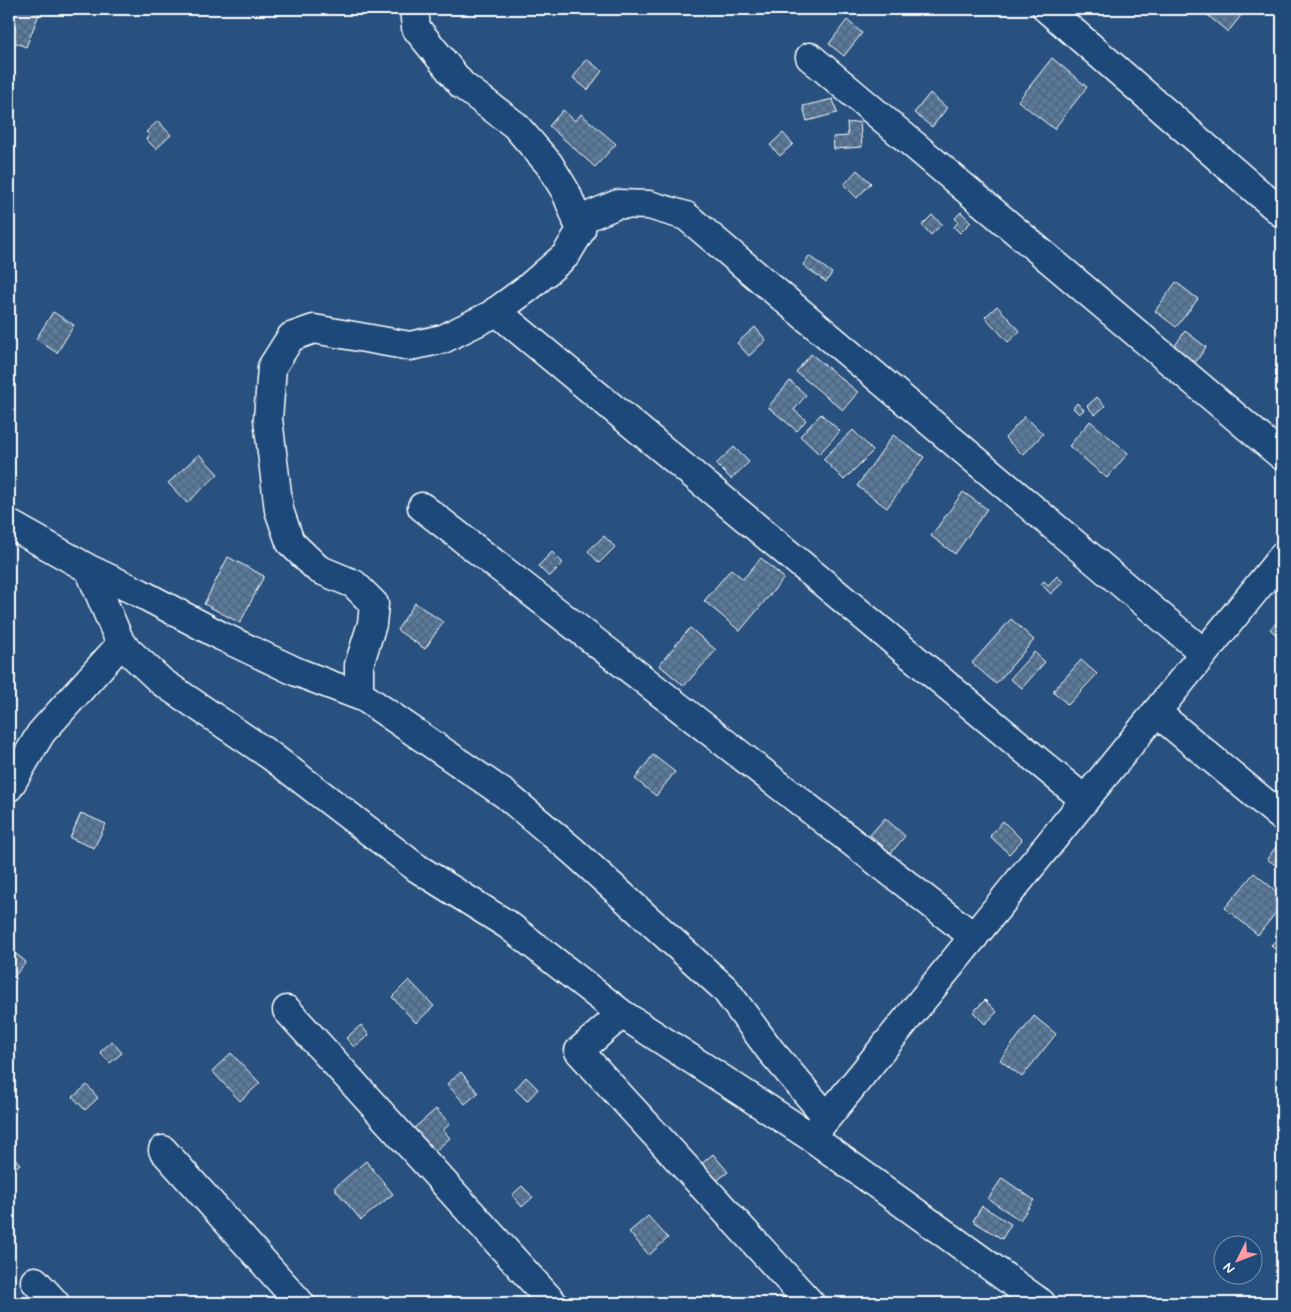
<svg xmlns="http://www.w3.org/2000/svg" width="1291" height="1312" viewBox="0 0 1291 1312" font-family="Mynerve,sans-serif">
<defs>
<pattern id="building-cross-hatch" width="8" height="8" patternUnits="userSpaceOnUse" patternTransform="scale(1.25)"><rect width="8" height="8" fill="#5a7a9d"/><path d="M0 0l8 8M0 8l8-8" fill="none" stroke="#536374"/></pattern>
</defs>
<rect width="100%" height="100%" fill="#28517f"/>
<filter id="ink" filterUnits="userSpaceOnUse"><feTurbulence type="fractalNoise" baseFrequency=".02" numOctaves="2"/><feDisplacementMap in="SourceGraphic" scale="10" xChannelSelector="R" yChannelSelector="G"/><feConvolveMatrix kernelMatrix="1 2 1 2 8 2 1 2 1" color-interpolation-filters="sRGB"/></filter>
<g filter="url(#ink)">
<!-- building -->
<path fill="url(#building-cross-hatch)" stroke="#fff" d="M11,9H41L26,47L9,40V15Z
M1200,9H1246L1228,32Z
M847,20L862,33L844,56L829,44Z
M1052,58L1087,87L1054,129L1018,101Z
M586,59L602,71L588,90L573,78Z
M930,93L947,108L932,127L914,113Z
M833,99L837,113L807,121L803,106Z
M563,110L575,121L581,114L616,144L595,167L549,126Z
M158,121L171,135L156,149L146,139L149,135L146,132Z
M860,122L862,147L834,149L833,137L848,136L847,123Z
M783,133L793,144L780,156L770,145Z
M857,170L871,183L857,198L844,185Z
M961,212L971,222L960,233L954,227L958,222L955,218Z
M932,215L942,224L931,235L922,225Z
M809,256L832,273L826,282L803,265Z
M1176,282L1198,299L1176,327L1155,311Z
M997,306L1020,331L1008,342L985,317Z
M53,312L74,325L57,353L36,339Z
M755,327L766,340L749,356L737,343Z
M1185,331L1206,347L1195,363L1174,347Z
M811,354L858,392L843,410L796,372Z
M790,381L806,395L794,410L806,420L797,431L768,407Z
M1097,397L1105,406L1095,415L1087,406Z
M1077,403L1084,410L1079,414L1073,408Z
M821,414L840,431L819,454L800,436Z
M1025,416L1043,434L1023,455L1005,438Z
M1090,421L1128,453L1107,478L1069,446Z
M853,430L873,451L844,480L823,459Z
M893,435L924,457L887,508L857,486Z
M734,447L749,462L731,479L716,464Z
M199,454L218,474L187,503L168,483Z
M963,492L987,509L955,554L931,536Z
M604,536L615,547L599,563L588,551Z
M552,552L563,563L549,577L538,566Z
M228,557L264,576L240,623L204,604Z
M761,558L784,578L740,631L704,601L731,569L743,579Z
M1057,576L1063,582L1051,594L1041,584L1044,581L1048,585Z
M415,603L443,622L425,649L397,630Z
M1282,617V641L1270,629Z
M1011,619L1034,640L996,684L972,663Z
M690,628L716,650L684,686L659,665Z
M1034,652L1045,662L1022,688L1010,679Z
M1081,660L1097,674L1068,705L1053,691Z
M653,755L675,772L656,796L635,779Z
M81,813L106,824L94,848L70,838Z
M885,818L905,836L891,853L870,835Z
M1003,821L1022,840L1009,854L990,836Z
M1278,844L1282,847L1281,869L1267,859Z
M1254,873L1282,896V905L1258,935L1225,908Z
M1282,935V955L1281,956L1271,945Z
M11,950L26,962L14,977L9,974V954Z
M409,980L434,1006L416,1023L392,997Z
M985,1000L997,1012L985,1024L973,1012Z
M1034,1016L1056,1034L1022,1077L1000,1060Z
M361,1025L369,1035L354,1047L346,1038Z
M112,1041L122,1053L110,1063L100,1052Z
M231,1053L260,1083L240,1101L212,1071Z
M461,1072L478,1093L465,1104L447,1084Z
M526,1077L538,1089L527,1101L515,1089Z
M87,1085L98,1098L85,1110L73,1097Z
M436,1109L450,1124L443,1130L450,1138L434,1152L413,1129Z
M9,1152L20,1164L9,1174Z
M713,1154L728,1172L715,1182L700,1165Z
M366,1161L393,1194L361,1220L334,1188Z
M1002,1178L1034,1200L1020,1220L988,1199Z
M522,1186L533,1197L522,1207L512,1195Z
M982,1206L1011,1224L1002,1239L973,1221Z
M648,1216L668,1238L649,1255L629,1232Z"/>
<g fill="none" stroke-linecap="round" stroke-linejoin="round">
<defs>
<path id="minor" d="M1047,9L1282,213
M810,57L1282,456
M577,221L618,204L649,205L686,216L1204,653
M496,311L1085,800
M422,507L974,937
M9,524L89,569L121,644L162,682L271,756L417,868L508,925L622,1014L811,1137L1041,1303
M89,569L140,593L221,636L297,672L365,698L506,795L573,851L725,989L770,1050L827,1117
M359,695V665L372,624L374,604L354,584L318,569L290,542L279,510L268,419L272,367L291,337L314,329L410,346L443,339L491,315L528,288L566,255L581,230L566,192L549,164L515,125L462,85L416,28L414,9
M1156,712L1282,817
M9,787L41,733L121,644
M287,1010L553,1303
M622,1014L579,1051L810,1303
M816,1131L1282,557
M163,1150L300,1303
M35,1281L55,1303"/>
</defs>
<!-- minor casing -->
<use href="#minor" stroke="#fff" stroke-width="31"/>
<!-- minor -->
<use href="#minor" stroke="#1f4a7a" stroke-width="28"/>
</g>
</g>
<!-- margin -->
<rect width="1291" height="1312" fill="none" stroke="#1f4a7a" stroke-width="30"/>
<rect x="15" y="15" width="1261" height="1282" fill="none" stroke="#fff" stroke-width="2" filter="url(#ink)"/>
<!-- north arrow -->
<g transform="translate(1238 1260) rotate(228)"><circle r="24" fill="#1f4a7a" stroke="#7992af"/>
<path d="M0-4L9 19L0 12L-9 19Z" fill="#ff9aa2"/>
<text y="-8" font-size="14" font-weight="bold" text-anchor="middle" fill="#ffffff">N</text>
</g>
</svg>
